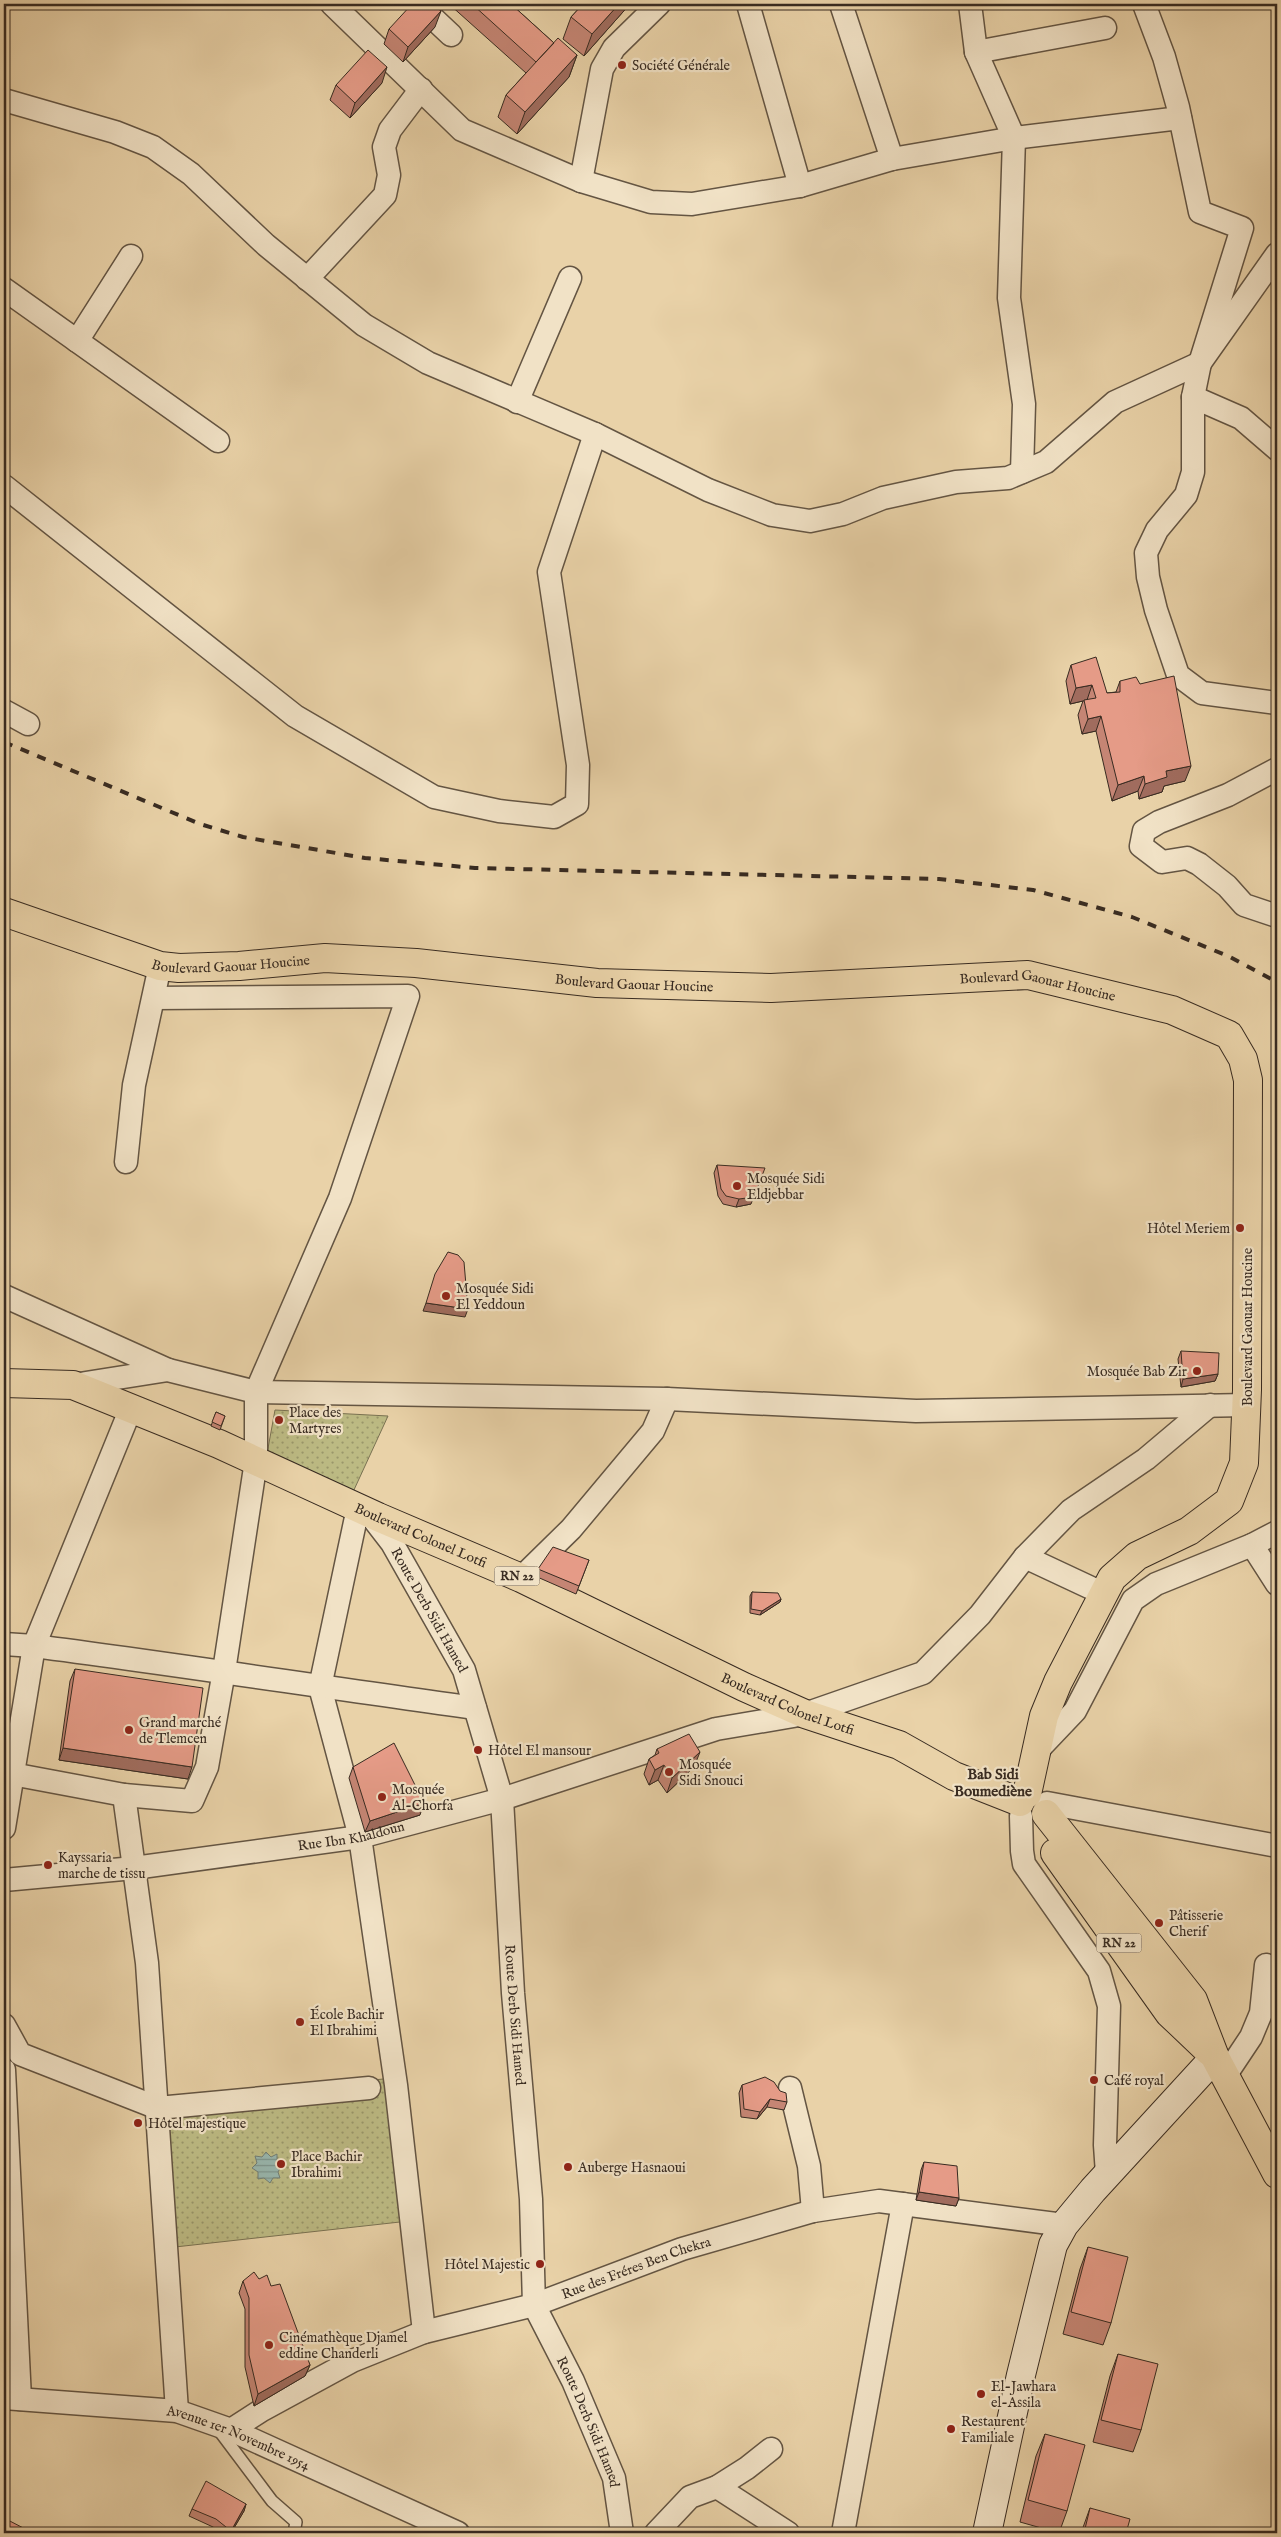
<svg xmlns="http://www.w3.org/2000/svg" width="1281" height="2537" viewBox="0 0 1281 2537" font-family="'IM FELL English',serif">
<defs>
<pattern id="grass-dots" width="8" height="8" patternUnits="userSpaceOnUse" patternTransform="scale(1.25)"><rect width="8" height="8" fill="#bcba83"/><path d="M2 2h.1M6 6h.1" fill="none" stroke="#9a976b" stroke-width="1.8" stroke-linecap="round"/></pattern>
<pattern id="water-rules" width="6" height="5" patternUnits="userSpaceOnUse" patternTransform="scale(1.25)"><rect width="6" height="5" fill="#98b6ad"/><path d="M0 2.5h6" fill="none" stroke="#7d948c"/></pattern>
</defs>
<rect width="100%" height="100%" fill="#e9d2a8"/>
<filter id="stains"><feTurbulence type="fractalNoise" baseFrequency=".004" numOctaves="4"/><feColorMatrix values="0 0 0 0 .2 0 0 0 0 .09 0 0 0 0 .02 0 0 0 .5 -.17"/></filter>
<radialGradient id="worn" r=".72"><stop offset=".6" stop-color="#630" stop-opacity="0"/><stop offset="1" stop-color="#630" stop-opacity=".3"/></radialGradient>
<!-- grass -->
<path fill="url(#grass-dots)" stroke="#7a7252" d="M275,1410L388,1416L353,1492L267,1454Z
M394,2078L409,2221L175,2247L160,2100Z"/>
<!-- water -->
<path fill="url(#water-rules)" stroke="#727e75" d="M266,2152L271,2157L277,2154V2161L282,2165L278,2172L280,2178H273L270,2183L264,2178L258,2179V2172L252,2168L257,2163L255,2156L262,2157Z"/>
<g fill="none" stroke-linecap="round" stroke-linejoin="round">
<defs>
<path id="service" d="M218,2429L272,2501L296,2522L294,2533"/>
<g id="minor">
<path d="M332,4L462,130L581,181L651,202L692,204L800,186L892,159L1014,138L1180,118"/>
<path d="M418,4L451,35"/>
<path d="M748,4L800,186"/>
<path d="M841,4L892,159"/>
<path d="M970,4L976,52L1014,138L1009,298L1024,404L1022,472"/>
<path d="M1144,4L1164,57L1178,107L1200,212L1242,228L1200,363L1193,397V472L1186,495L1157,530L1146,553L1148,577L1156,610L1178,675L1202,693L1277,703"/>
<path d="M976,52L1105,28"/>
<path d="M4,100L115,132L153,147L191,174L266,245L364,325L428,363L595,434L708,490L772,515L810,521L843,514L883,498L956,482L1008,478L1046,462L1115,402L1200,363L1277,254"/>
<path d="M581,181L602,69L614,48L659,4"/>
<path d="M307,279L385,195L389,175L384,147L390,130L421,89"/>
<path d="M4,289L218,441"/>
<path d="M77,341L131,256"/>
<path d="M1193,397L1241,418L1277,449"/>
<path d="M517,402L570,278"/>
<path d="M4,486L295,716L434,797L499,811L554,817L577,804L578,765L549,572L595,434"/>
<path d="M4,711L28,724"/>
<path d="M1277,769L1228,795L1159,822L1144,831L1141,846L1162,862L1187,858L1199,864L1227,886L1244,905L1277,916"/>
<path d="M126,1162L134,1085L160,966"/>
<path d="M4,1296L168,1370"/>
<path d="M73,1385L168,1370L256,1392L667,1399L916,1411L1247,1405"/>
<path d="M358,1508L320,1687L360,1837L396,2085L424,2332"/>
<path id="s1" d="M368,1512L392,1543L464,1670L502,1799L513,1993L531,2199L534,2305L573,2381L614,2478L622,2533"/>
<path d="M1252,1545L1277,1584"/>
<path d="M1025,1557L1104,1594"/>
<path d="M521,1578L571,1529L653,1431L667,1399"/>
<path d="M4,1644L34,1646C181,1665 328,1688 475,1708"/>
<path d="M1037,1751L1075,1711L1133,1600L1156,1584L1252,1545L1277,1532"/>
<path d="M12,1774L124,1795L192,1801L207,1767L224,1671L256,1461V1392L340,1198L408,996L154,998"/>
<path d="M124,1795L147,1963L177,2411"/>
<path d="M1047,1803L1277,1846"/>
<path d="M1021,1816L1022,1851L1024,1864L1099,1971L1109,2006L1105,2145L1107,2174"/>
<path d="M4,1828L34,1646L131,1408"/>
<path id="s2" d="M4,1880L134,1868L360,1837L502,1799L716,1729L805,1714L923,1673L980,1615L1025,1557L1071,1510L1146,1459L1210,1405"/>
<path d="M4,2025L20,2054L158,2108L369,2088"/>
<path d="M4,2070L20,2399"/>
<path d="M1225,2076L1251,2037L1261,2013L1266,1965"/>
<path d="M790,2088L809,2166L813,2211"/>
<path id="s3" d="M4,2398L177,2411L231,2430L458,2533"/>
<path id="s4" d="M231,2430L262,2410L352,2361L424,2332L534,2305L682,2249L813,2211L879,2201L1064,2225"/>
<path d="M717,2487L788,2533"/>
<path d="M656,2533L690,2497L717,2487L747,2468L771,2449"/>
<path d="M843,2533L903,2204"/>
</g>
<path id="secondary" d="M987,2533L1021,2375L1053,2245L1064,2225L1093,2190L1215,2057"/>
<g id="primary">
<path id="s5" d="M4,912L160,966L179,968L239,966L325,958L416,963L597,983L771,988L1028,975L1172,1010L1229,1035L1243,1059L1248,1080L1247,1390L1244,1463L1229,1501L1189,1531L1137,1556L1112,1578L1058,1682L1044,1716L1027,1794"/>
<path id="s6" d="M4,1383L73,1385L219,1444L378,1517L521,1578L744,1687L805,1714L899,1745L954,1776L1020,1802"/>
<path d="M1046,1814L1193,2000L1215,2057L1277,2174"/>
<path d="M1055,1853L1169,2013L1209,2051"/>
</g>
</defs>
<!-- service casing -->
<use href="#service" stroke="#645543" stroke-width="14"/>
<!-- minor casing -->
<use href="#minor" stroke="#645543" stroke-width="25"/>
<!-- secondary casing -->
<use href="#secondary" stroke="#382b21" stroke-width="30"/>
<!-- primary casing -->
<use href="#primary" stroke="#382b21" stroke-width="30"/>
<!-- service -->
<use href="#service" stroke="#f1e2c6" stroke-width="11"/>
<!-- minor -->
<use href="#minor" stroke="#f1e2c6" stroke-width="22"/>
<!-- secondary -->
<use href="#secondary" stroke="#f1e2c6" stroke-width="28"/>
<!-- primary -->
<use href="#primary" stroke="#e9d2a8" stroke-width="28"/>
<!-- rail -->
<path stroke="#382b21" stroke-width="4" stroke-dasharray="9 9" stroke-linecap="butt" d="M4,742L200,824L243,837L365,858L475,868L939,879L1033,890L1132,917L1228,956L1277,982"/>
</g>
<!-- wall -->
<path fill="#c58574" stroke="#382b21" d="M449,4H511L554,43L577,55L569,77L517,134L498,117L506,95L526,73Z
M583,4H630L584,56L563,39L571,17Z
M435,27L403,62L384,44L389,29Z
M382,83L350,118L330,100L336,85Z
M1071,665L1107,693L1116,692L1120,681L1185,781L1164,786L1162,792L1139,799L1138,791L1112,801L1096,731L1082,734L1078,715L1083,701L1070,704L1066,681Z
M717,1165L751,1204L736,1207L723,1204L718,1196L714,1173Z
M1181,1351L1218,1374L1215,1381L1181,1387L1178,1359Z
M216,1412L225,1416L220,1430L211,1426Z
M589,1560L576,1594L535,1576L538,1569Z
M752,1592L781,1599L780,1602L760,1615L750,1613V1596Z
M75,1669L188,1779L59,1760L70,1681Z
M657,1749L694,1767L667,1793L658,1780L649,1785L644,1774L649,1759L655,1755Z
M353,1767L420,1815L365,1832L349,1778Z
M742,2085L787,2102L784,2110L767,2107L757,2119L741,2117L739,2093Z
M924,2162L959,2198L956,2206L916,2200L921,2170Z
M1088,2247L1111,2323L1103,2345L1063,2334L1080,2269Z
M259,2279L271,2286L310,2365L305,2376L254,2406L245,2367V2309L239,2293L243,2281Z
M1118,2354L1141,2430L1133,2452L1093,2442L1110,2376Z
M1045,2434L1067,2511L1059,2533L1020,2522L1036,2456Z
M246,2504L244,2511L231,2533H221L213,2527L189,2516L192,2509Z
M1090,2508L1126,2533H1081Z"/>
<!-- shaded-wall -->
<path fill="#a06c5e" stroke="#382b21" d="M619,4H630L584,56L592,34Z
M441,11L435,27L403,62L408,47Z
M577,55L569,77L517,134L525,112Z
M387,67L382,83L350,118L355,103Z
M1092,685L1087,700L1070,704L1076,688Z
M1101,716L1096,731L1082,734L1088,719Z
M1191,766L1185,781L1164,786L1162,792L1139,799L1145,784L1166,771Z
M1144,776L1138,791L1112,801L1118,785Z
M762,1176L751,1204L736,1207L739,1199Z
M426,1303L468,1309L465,1317L423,1311Z
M1218,1374L1215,1381L1181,1387L1183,1379Z
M781,1599L780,1602L760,1615L762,1611Z
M63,1748L192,1767L188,1779L59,1760Z
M700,1752L694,1767L667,1793L672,1778Z
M664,1765L658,1780L649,1785L655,1770Z
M424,1803L420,1815L365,1832L370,1821Z
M770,2099L767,2107L757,2119L760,2112Z
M919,2192L959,2198L956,2206L916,2200Z
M310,2365L305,2376L254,2406L258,2394Z
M246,2504L244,2511L231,2533H230Z"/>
<!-- building -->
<path fill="#e59b87" stroke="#382b21" d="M412,4H432L441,11L408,47L389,29Z
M472,4H511L554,43L536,62Z
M583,4H619L592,34L571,17Z
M558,38L577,55L525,112L506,95Z
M368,50L387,67L355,103L336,85Z
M1096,657L1107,693L1120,692V681L1136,677L1140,684L1174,676L1191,766L1166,771L1167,777L1145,784L1144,776L1118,785L1101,716L1088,719L1084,700L1096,698L1092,685L1076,688L1071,665Z
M717,1165L765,1168L754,1197L739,1199L726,1196L721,1189Z
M448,1252L458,1255L464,1262L468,1309L426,1303L435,1274Z
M1181,1351L1219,1353L1218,1374L1183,1379Z
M216,1412L225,1416L221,1426L212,1422Z
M553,1547L589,1560L579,1586L538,1569Z
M752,1592L778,1593L781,1599L762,1611L751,1609Z
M75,1669L203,1688L192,1767L63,1748Z
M689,1734L700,1752L672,1778L664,1765L655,1770L649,1759L659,1753L657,1749Z
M394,1743L424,1803L370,1821L353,1767Z
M765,2077L774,2082L780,2091L786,2093L787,2102L770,2099L760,2112L744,2109L742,2085Z
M924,2162L957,2166L959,2198L919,2192Z
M1088,2247L1128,2257L1111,2323L1071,2312Z
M254,2272L259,2279L267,2275L271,2286L280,2284L310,2365L258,2394L249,2355V2298L243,2281Z
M1118,2354L1158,2364L1141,2430L1101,2420Z
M1045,2434L1085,2445L1067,2511L1028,2500Z
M206,2481L246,2504L231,2531L216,2519L192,2509Z
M1090,2508L1130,2519L1126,2533H1084Z
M4,2518L33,2533H4Z"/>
<!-- markers -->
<g fill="#8f2418" stroke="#f1e2c6" stroke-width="2">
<circle cx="622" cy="65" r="5"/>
<circle cx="737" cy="1186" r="5"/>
<circle cx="1240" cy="1228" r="5"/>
<circle cx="446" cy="1296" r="5"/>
<circle cx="1197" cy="1371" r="5"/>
<circle cx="279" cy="1420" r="5"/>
<circle cx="129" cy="1730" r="5"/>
<circle cx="478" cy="1750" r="5"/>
<circle cx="669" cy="1772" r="5"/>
<circle cx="382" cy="1797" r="5"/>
<circle cx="48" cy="1865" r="5"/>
<circle cx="1159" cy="1923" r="5"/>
<circle cx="300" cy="2022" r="5"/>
<circle cx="1094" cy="2080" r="5"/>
<circle cx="138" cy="2123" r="5"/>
<circle cx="281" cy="2164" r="5"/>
<circle cx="568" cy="2167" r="5"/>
<circle cx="540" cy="2264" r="5"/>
<circle cx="269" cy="2345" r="5"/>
<circle cx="981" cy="2394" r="5"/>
<circle cx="951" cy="2429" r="5"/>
</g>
<g text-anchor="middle" stroke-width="4.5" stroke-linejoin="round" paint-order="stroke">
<!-- shield labels -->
<g fill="#f1e2c6" stroke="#706252" stroke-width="1">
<rect x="494.5" y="1566.5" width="45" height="19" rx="4"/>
<rect x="1096.5" y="1933.5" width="45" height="19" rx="4"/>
</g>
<g font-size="12" font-weight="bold" fill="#382b21">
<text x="517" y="1580">RN 22</text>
<text x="1119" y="1947">RN 22</text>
</g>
<!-- poi labels -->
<g font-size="14" fill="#382b21" stroke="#f1e2c6" text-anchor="start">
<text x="632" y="70">Société Générale</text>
<text x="747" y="1183">Mosquée Sidi<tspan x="747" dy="16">Eldjebbar</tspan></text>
<text x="1230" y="1233" text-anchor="end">Hôtel Meriem</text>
<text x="456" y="1293">Mosquée Sidi<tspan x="456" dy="16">El Yeddoun</tspan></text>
<text x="1187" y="1376" text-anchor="end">Mosquée Bab Zir</text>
<text x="289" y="1417">Place des<tspan x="289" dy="16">Martyres</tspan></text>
<text x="139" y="1727">Grand marché<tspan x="139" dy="16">de Tlemcen</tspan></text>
<text x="488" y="1755">Hôtel El mansour</text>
<text x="679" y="1769">Mosquée<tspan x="679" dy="16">Sidi Snouci</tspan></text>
<text x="392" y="1794">Mosquée<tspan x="392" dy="16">Al-Chorfa</tspan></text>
<text x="58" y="1862">Kayssaria<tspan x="58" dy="16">marche de tissu</tspan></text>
<text x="1169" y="1920">Pâtisserie<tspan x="1169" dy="16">Cherif</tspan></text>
<text x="310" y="2019">École Bachir<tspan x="310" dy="16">El Ibrahimi</tspan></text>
<text x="1104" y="2085">Café royal</text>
<text x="148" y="2128">Hôtel majestique</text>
<text x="291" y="2161">Place Bachir<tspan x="291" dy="16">Ibrahimi</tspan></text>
<text x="578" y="2172">Auberge Hasnaoui</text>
<text x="530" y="2269" text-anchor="end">Hôtel Majestic</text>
<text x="279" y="2342">Cinémathèque Djamel<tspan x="279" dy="16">eddine Chanderli</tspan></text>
<text x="991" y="2391">El-Jawhara<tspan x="991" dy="16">el-Assila</tspan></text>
<text x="961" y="2426">Restaurent<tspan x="961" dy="16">Familiale</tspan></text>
</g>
<!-- street labels -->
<g font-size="14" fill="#382b21" stroke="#f1e2c6">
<text dy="5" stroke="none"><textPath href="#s5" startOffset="236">Boulevard Gaouar Houcine</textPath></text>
<text dy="5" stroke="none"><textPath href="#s5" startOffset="641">Boulevard Gaouar Houcine</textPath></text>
<text dy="5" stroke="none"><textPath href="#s5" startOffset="1046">Boulevard Gaouar Houcine</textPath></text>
<text transform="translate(1247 1327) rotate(-90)" y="5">Boulevard Gaouar Houcine</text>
<text dy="5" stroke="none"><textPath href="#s6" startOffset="448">Boulevard Colonel Lotfi</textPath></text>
<text dy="5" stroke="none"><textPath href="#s1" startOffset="116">Route Derb Sidi Hamed</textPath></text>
<text dy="5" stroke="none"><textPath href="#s6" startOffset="852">Boulevard Colonel Lotfi</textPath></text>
<text dy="5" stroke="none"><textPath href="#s2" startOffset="350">Rue Ibn Khaldoun</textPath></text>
<text dy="5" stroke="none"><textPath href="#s1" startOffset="536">Route Derb Sidi Hamed</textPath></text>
<text dy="5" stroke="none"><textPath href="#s4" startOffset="439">Rue des Fréres Ben Chekra</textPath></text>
<text dy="5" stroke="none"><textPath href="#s1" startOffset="956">Route Derb Sidi Hamed</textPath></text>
<text dy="5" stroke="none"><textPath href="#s3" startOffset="240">Avenue 1er Novembre 1954</textPath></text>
</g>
<!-- neighbourhood labels -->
<g font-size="15" font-weight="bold" fill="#382b21" stroke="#f1e2c6">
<text x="993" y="1779">Bab Sidi<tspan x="993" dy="17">Boumediène</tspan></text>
</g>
</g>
<!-- margin -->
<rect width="1281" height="2537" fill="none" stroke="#e9d2a8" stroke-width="20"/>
<rect x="5" y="5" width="1271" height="2527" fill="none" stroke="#382b21" stroke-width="2.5"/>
<rect x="10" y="10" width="1261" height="2517" fill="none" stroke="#382b21"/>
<rect width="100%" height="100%" filter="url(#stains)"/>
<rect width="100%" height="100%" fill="url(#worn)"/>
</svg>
